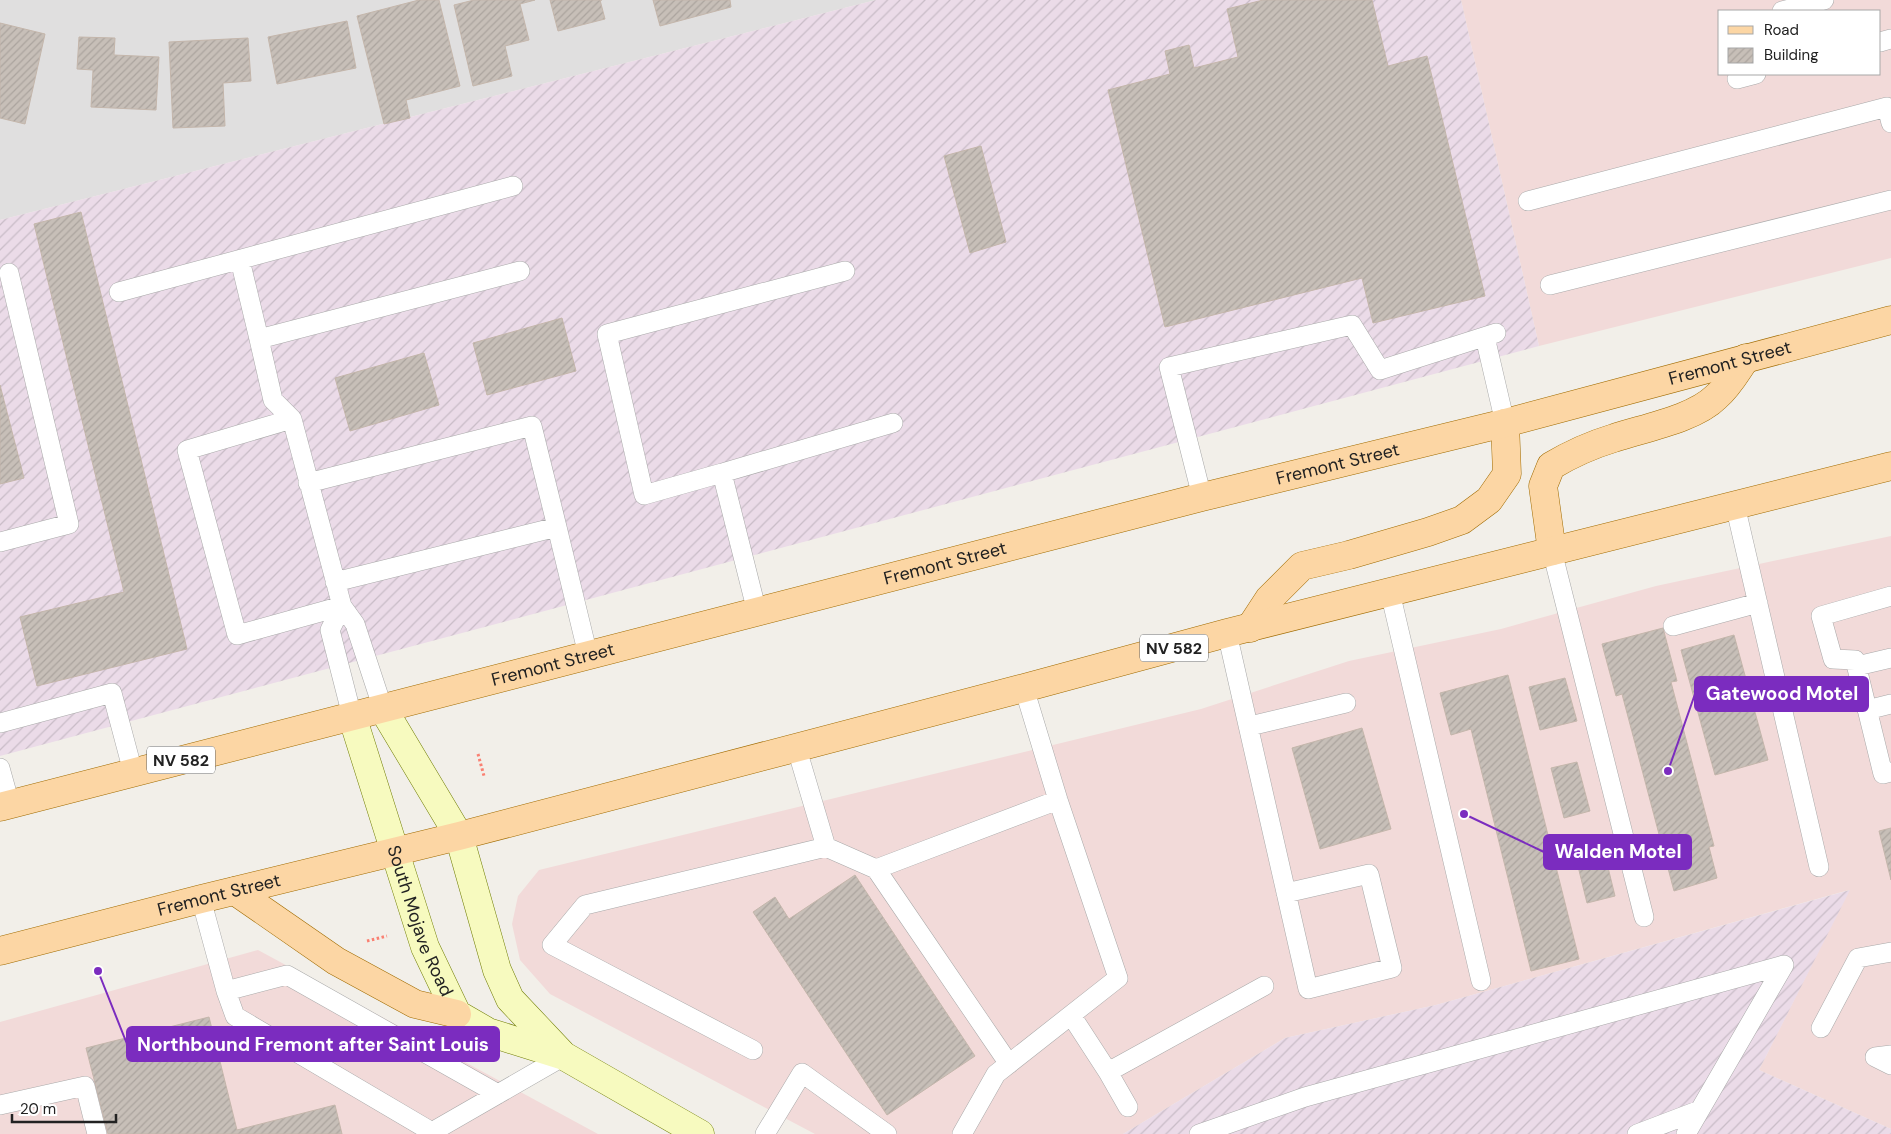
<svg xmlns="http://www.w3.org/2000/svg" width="1891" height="1134" viewBox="0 0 1891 1134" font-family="'DM Sans',sans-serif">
<defs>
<pattern id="industrial-furrows" width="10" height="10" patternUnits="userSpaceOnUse" patternTransform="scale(1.25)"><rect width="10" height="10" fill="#ebdbe8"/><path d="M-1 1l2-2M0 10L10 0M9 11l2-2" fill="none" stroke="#c9bcc7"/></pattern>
<pattern id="building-hatch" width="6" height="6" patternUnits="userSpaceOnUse" patternTransform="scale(1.25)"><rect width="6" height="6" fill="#c7bfb8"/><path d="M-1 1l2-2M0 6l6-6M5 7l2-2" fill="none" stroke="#aba49e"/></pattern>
</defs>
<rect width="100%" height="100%" fill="#f2efe9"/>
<!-- residential -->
<path fill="#e0dfdf" d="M0,0H876L0,220Z"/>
<!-- commercial -->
<path fill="#f2dad9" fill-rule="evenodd" d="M1461,0H1891V258L1539,346ZM1720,11H1880V74H1720Z
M1891,536V1129L1759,1070L1849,890L1436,1005L1285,1038L1123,1134H815L550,994L520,960L512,924L518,896L539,870L1201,709L1349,661L1501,629L1656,586Z
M258,950L598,1134H0V1022Z"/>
<!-- industrial -->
<path fill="url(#industrial-furrows)" d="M876,0H1461L1539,346L0,756V220Z
M1850,890L1759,1070L1891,1129V1134H1123L1285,1038L1436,1005Z"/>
<!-- building -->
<path fill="url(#building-hatch)" stroke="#c4b6ab" d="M419,0H439L460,86L406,100L410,118L384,124L357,16Z
M474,0H535L520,4L529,40L505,46L512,76L473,86L454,5Z
M550,0H602H600L605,19L558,31Z
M653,0H730L731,7L660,26Z
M1263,0H1372L1388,66L1427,56L1485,296L1373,323L1362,278L1165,327L1108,90L1170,74L1165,51L1189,45L1194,68L1238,57L1227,9Z
M347,21L356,68L277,84L268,37Z
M0,23L45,34L25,124L0,118Z
M79,37L115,38L114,55L159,57L156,110L91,107L93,70L77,69Z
M248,38L251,81L223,83L225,126L173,128L169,42Z
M981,146L1006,242L970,253L944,156Z
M81,212L187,649L37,686L20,617L124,592L34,224Z
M562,318L576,371L487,395L473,343Z
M424,353L439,405L350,431L335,378Z
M0,385L24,478L0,484Z
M1663,628L1677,681L1671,682L1714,846L1709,847L1717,878L1674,891L1622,694L1616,696L1602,644Z
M1734,635L1768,760L1715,775L1681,650Z
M1508,675L1579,959L1531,971L1471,729L1451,735L1440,693Z
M1565,678L1577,721L1540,730L1529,687Z
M1362,728L1391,829L1320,849L1292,748Z
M1577,762L1590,811L1564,818L1551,768Z
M1891,828V880L1879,831Z
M1603,847L1615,896L1587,903L1575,854Z
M855,875L975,1056L887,1115L753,912L775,897L789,919Z
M209,1017L237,1130L335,1105L342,1134H108L86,1048Z"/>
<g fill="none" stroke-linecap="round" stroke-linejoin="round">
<defs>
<path id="lane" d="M1782,11L1824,0
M1880,42L1891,39
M1737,79L1756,74
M1528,201L1887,107L1891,123
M240,260L259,339
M1550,285L1891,200
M119,292L513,186
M1485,337L1505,423
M292,419L187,450L237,635L342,606
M722,473L644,495L607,334L845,271
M308,483L532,426L557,527L335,582
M1202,497L1169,367L1352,325L1380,370L1496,333
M1735,505L1819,867
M557,527L588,655
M0,542L69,524L9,273
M1552,551L1644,917
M1390,592L1481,981
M1891,596L1821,616L1833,659L1855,660L1883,774L1891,772
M342,606L330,630L352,716
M757,612L722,473L893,423
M1673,626L1758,603
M1227,633C1255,752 1280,871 1308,989L1392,968L1369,874L1286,893
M1857,666L1891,658
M383,709L355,624L342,606L292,419L273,400L259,339L520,271
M1867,710L1891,704
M0,723L112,693L133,772
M1250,726L1346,703
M0,768L10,804
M826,847L876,869L1009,1064
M876,869L1058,800
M201,899L226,991L235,1016L432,1132L564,1056
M226,991L287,975L498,1094
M1071,1015L1108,1072L1128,1107
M1821,1028L1858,958L1891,952
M753,1050L552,945L585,905L826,847L796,746
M1891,1055L1875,1057L1891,1065
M1108,1072L1264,986
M0,1105L85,1086L97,1134
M765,1134L802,1073L887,1134
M962,1134L996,1074L1118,978L1058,800L1024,688
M1199,1134L1305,1097L1784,965L1686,1134
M1637,1134L1700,1110"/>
<g id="secondary">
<path d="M383,709L459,836L497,970L510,999L561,1053"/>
<path id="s1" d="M352,716L425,947L457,1014L488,1032L564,1056L700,1134"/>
</g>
<g id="primary">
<path d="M1552,551L1543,486L1551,466C1571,454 1591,445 1614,438C1644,428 1694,419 1716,397C1729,386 1737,371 1746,358"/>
<path d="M1250,628L1269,599L1302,566L1349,555L1428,532L1462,520L1489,500L1507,474L1505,423"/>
<path id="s2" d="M0,807L1202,497L1505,423L1891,320"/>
<path d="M235,891L336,961L415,1004L457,1014"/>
<path id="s3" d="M0,951L201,899L459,836L1024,688L1227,633L1891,466"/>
</g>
</defs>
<!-- lane casing -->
<use href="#lane" stroke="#a9a9a9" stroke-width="20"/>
<!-- secondary casing -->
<use href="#secondary" stroke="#707d05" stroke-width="29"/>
<!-- primary casing -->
<use href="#primary" stroke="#a06b00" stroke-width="29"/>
<!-- path -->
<path stroke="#fa8072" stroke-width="3" stroke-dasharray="2.5 2.5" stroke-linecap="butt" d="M478,754L484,776
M367,941L387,936"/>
<!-- lane -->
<use href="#lane" stroke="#fff" stroke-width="19"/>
<!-- secondary -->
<use href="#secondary" stroke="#f7fabf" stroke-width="28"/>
<!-- primary -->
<use href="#primary" stroke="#fcd6a4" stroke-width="28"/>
</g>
<g text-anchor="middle" stroke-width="5" stroke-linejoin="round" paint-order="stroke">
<!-- shield labels -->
<g fill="#fff" stroke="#646464" stroke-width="1">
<rect x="1140" y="634.5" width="68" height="27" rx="4"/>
<rect x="147" y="746.5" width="68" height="27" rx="4"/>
</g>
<g font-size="16" font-weight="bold" fill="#222">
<text x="1174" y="654">NV 582</text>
<text x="181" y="766">NV 582</text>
</g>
<!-- street labels -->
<g font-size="18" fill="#222" stroke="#fff">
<text dy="6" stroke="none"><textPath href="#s2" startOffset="1786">Fremont Street</textPath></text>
<text dy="6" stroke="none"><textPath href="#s2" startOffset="1381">Fremont Street</textPath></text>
<text dy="6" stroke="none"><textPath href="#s2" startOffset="976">Fremont Street</textPath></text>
<text dy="6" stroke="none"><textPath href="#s2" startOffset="571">Fremont Street</textPath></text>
<text dy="6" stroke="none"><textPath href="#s3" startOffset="226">Fremont Street</textPath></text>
<text dy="6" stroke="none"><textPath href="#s1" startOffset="216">South Mojave Road</textPath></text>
</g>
</g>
<!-- callouts -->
<path fill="none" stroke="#7b2cbf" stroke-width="2" d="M1668 771L1695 694M1464 814L1544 852M98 971L127 1044"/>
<g fill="#7b2cbf" stroke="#fff" stroke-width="2">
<circle cx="1668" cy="771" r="5"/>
<circle cx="1464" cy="814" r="5"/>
<circle cx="98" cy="971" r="5"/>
</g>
<g fill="#7b2cbf" stroke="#7b2cbf" stroke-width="2">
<rect x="1695" y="677" width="173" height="34" rx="5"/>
<rect x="1544" y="835" width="147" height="34" rx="5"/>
<rect x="127" y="1027" width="372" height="34" rx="5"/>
</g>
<g font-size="19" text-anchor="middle" font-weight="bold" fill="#fff">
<text x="1782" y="700">Gatewood Motel</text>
<text x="1618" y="858">Walden Motel</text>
<text x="313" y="1051">Northbound Fremont after Saint Louis</text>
</g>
<!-- legend -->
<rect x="1718" y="10" width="162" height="65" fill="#ffffff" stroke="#a7a7a7"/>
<rect x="1728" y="26" width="25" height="8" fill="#fcd6a4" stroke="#a7a7a7"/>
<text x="1764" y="35" font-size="15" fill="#222222">Road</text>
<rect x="1728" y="48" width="25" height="15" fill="url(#building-hatch)" stroke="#a7a7a7"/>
<text x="1764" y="60" font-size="15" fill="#222222">Building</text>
<!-- scale -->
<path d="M12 1114v8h104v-8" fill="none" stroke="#222222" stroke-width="2.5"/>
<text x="20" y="1114" font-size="15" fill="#222222" stroke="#ffffff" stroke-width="4" paint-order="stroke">20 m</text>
</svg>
